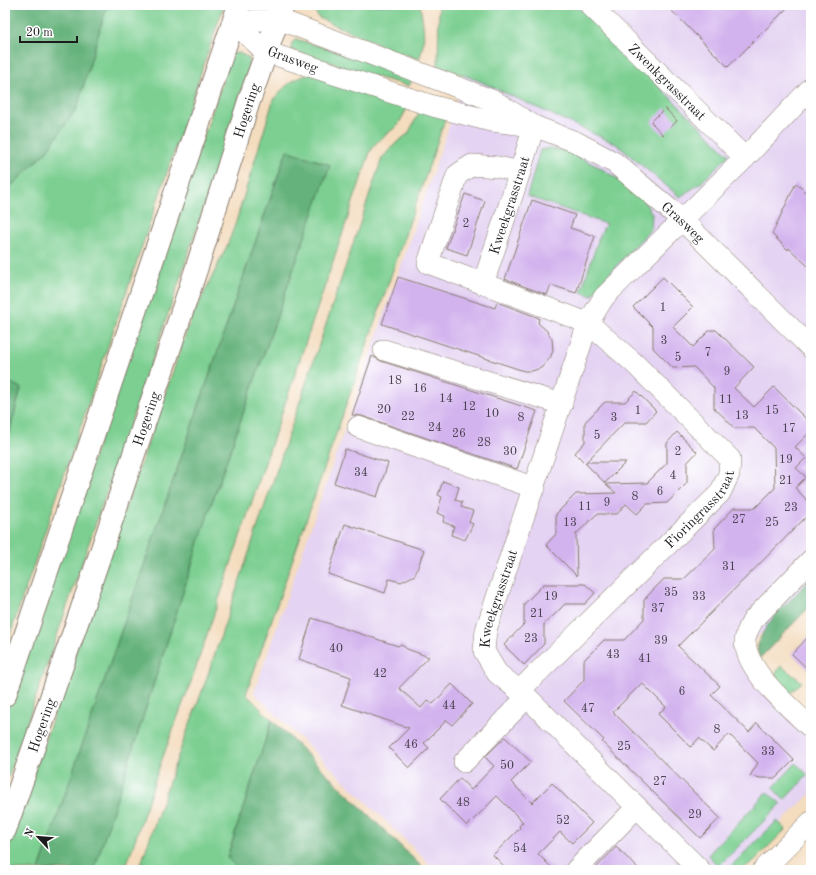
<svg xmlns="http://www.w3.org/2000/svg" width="816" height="875" viewBox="0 0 816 875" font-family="'Old Standard TT',serif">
<rect width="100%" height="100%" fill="#fff"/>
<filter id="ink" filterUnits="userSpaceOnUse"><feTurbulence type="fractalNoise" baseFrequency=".025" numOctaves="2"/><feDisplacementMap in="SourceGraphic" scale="8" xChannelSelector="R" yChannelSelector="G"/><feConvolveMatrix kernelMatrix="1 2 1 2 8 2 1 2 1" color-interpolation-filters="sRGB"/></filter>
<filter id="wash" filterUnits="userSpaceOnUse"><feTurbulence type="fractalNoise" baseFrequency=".012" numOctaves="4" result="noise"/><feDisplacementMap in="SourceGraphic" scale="16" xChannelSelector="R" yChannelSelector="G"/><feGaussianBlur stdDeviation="0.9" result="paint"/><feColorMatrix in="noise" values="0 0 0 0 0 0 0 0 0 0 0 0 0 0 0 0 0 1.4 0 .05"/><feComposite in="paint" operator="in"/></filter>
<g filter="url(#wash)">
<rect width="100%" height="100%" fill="#f4dcbe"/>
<!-- built -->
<path fill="#e4d3f2" d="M485,5H811V584L741,653L811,717V793L733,870H436L254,693L449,126Z"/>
<!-- green -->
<path fill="#7ccf91" stroke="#4c7656" d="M107,5H224L5,649V449L21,389L5,380V192L46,152L77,108Z
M311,5H420C423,25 427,40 419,59L389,49L319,18Z
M439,5H576L729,155L702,182L680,197L616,144L477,80L438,66Z
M296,39L402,72L412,80L409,86L373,76L292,50L291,44Z
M239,53L249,58V67L177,288L5,786V716L232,54Z
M311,74L409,105L398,125L376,143L370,152L192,679L161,762L125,870H94L209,511L330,165L287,150L39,870H5V858L19,815L190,322L227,246L235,225L273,101C284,86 293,78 311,74Z
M421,109L446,117L246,694L272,720L227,857L239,870H139L174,767L205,683L382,158L397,142L408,134Z
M550,148L568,152L599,167L639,193L652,214L651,229L605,278L592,296L581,292L600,234L606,224L527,196L540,150Z
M781,666L802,682L790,693L774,675Z
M796,763L808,775L784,800L773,788Z
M767,792L781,804L718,867L708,855Z
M777,821L786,829L754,861L741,870H727Z"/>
<!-- forest -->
<path fill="#65b27b" stroke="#40674c" d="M5,5H107L77,108L46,152L5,192Z
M287,150L330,165L209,511L94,870H39Z
M5,380L21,388L5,449Z
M811,579V605L760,658C746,636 797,594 811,579Z
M272,720L425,870H239L227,858Z"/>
<g id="blocks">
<!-- building -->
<path fill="#d3b3ee" d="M666,5H790L728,67Z
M665,108L677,121L663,135L651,122Z
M796,183L811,198V269L789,248L788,250L772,234Z
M465,194L485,201L467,255L446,248Z
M532,200L575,215L570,228L595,236L576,293L551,285L547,295L505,279Z
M398,277L495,308L497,302L539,318L538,323L547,331L552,339L553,351L550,358L541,368L532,371H524L382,324Z
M663,277L693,307L673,327L693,347L710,330H716L754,367L734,388L754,407L774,387L811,424V431L795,447L806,458L796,468L806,477L795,488L811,504V512L678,646L720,686L711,695L749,732L757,723L794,760L776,778H761L750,776L758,763L729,734L713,751L699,738L691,747L658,714L666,707L642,683L613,712L720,818L700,838L602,742L604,740L564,701L584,680V660L604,640H624L644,619V600L654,589L664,579H684L715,549L714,529L734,508H755L775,488L774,448L754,428H734L724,417L714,408V388L694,367L673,368L653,348V327L633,307Z
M372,356L381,361L537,411L517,469L362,416L352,415Z
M636,391L656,411L646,422H625L586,462H626L605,483L575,453L585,442V422L605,402H625Z
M677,432L697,452L687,463V483L667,503L647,504L637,514L626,504L617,514H597L576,534L577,576L546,545L556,534V514L576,494L616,493L606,484L647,483L667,463V443Z
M345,449L388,463L377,497L334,483Z
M443,481L459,487L455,500L462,502L461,507L473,511L469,522L473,524L465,540L451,535L454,526L443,522L445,516L437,513L442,497L438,495Z
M345,524L424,550L415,575L401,582L389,579L385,593L328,574Z
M544,584H585L595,593L585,604H565L555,614L544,624V644L524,665L504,645L524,624V604Z
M312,618L398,646L401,644L407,649L429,657L399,688L421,708L428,700L433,704L452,684L472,704L452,725L447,720L424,743L429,748L409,768L389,748L409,728L342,705L351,677L299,659Z
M811,634V672L792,654Z
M505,737L531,762L511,782L532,803L552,783L592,823L572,843L560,832L538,854L554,870H508L493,855L520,828L519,826L523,822L497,796L467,826L440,799L460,778L471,790L494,766L485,757Z
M616,847L640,870H594Z"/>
</g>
</g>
<g filter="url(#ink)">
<use href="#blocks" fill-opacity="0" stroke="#887c6d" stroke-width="1"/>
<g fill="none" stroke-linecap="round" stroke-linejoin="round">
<defs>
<g id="minor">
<path id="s1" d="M590,5L745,158"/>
<path id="s2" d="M534,126L491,121L433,106L266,52L233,22L278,19L494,101L534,126L576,142L615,163L681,219L811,348"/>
<path id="s3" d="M483,284L520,172L534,126"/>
<path d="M384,350L562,404"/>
<path d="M358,427L535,488"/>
<path d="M811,560L753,620C750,626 746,632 745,640C745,671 790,707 811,728"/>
<path id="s4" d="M519,691L720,493L729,474L730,459L634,363L588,323L428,263L457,175L472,165L498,167L520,172"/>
<path d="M464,762L527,697"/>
<path d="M576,870L637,807"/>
<path id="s5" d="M700,870L527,697L497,673L484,651L486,630L588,323L604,297L745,158L811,88"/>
<path d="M763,870L811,822"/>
</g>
<g id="highway">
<path d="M5,695L239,5"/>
<path id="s6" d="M5,830L79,617L197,267L249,101L283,5"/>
</g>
</defs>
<!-- minor casing -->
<use href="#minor" stroke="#887c6d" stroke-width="22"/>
<!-- highway casing -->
<use href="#highway" stroke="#887c6d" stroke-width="24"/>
<!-- minor -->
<use href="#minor" stroke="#fff" stroke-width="21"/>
<!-- highway -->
<use href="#highway" stroke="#fff" stroke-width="22"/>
</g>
</g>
<g text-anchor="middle" stroke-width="3" stroke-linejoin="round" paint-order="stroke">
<!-- number labels -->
<g font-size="12" fill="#4a4250">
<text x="466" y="227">2</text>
<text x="663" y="311">1</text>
<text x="664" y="344">3</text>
<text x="708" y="356">7</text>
<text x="678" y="361">5</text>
<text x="727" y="375">9</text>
<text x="395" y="384">18</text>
<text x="420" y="392">16</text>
<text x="446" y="402">14</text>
<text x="726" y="403">11</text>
<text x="469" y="410">12</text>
<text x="384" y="413">20</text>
<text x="638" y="414">1</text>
<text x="772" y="414">15</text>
<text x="492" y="417">10</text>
<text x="742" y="419">13</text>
<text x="408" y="420">22</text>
<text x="521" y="421">8</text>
<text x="614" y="421">3</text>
<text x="435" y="431">24</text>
<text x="789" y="432">17</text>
<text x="459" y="437">26</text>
<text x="597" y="439">5</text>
<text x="484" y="446">28</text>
<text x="510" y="455">30</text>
<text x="678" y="455">2</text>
<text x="786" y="463">19</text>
<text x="361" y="476">34</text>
<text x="673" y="479">4</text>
<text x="786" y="484">21</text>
<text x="660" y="495">6</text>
<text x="635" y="500">8</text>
<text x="607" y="506">9</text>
<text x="585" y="510">11</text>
<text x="791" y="511">23</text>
<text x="739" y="523">27</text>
<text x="570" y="526">13</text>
<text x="772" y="526">25</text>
<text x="729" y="570">31</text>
<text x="671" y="596">35</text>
<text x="551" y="600">19</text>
<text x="699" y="600">33</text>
<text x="658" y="612">37</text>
<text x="537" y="617">21</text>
<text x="531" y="642">23</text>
<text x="661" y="644">39</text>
<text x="336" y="652">40</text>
<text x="613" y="658">43</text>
<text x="645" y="662">41</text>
<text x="380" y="677">42</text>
<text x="682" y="695">6</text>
<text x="449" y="709">44</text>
<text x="588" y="712">47</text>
<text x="717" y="733">8</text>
<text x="411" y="748">46</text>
<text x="624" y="750">25</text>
<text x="768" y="755">33</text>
<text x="507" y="769">50</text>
<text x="660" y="785">27</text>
<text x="463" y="806">48</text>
<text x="695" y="818">29</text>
<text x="563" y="824">52</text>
<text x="520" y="852">54</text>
</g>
<!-- street labels -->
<g font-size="14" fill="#1c1c1c" stroke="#fff">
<text transform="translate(293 59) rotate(20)" y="5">Grasweg</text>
<text dy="5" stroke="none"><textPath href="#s1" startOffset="109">Zwenkgrasstraat</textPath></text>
<text dy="5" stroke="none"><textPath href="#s6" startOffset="759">Hogering</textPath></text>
<text dy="5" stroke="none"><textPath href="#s3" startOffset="83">Kweekgrasstraat</textPath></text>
<text dy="5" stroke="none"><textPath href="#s2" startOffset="826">Grasweg</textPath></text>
<text dy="5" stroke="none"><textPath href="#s6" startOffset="435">Hogering</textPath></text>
<text dy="5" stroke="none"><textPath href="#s4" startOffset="257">Fioringrasstraat</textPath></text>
<text dy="5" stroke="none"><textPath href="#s5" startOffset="363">Kweekgrasstraat</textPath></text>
<text dy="5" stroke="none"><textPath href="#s6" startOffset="111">Hogering</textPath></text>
</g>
</g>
<!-- margin -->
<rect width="816" height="875" fill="none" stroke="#fff" stroke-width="20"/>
<!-- north arrow -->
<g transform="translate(38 837) rotate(296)" stroke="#ffffff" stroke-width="3" paint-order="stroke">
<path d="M0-3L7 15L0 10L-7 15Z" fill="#1c1c1c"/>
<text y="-6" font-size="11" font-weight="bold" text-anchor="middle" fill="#1c1c1c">N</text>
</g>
<!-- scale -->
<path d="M20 36v6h57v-6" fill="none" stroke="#1c1c1c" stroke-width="2"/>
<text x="26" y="36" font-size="12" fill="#1c1c1c" stroke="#ffffff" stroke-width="3" paint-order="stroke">20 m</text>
</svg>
